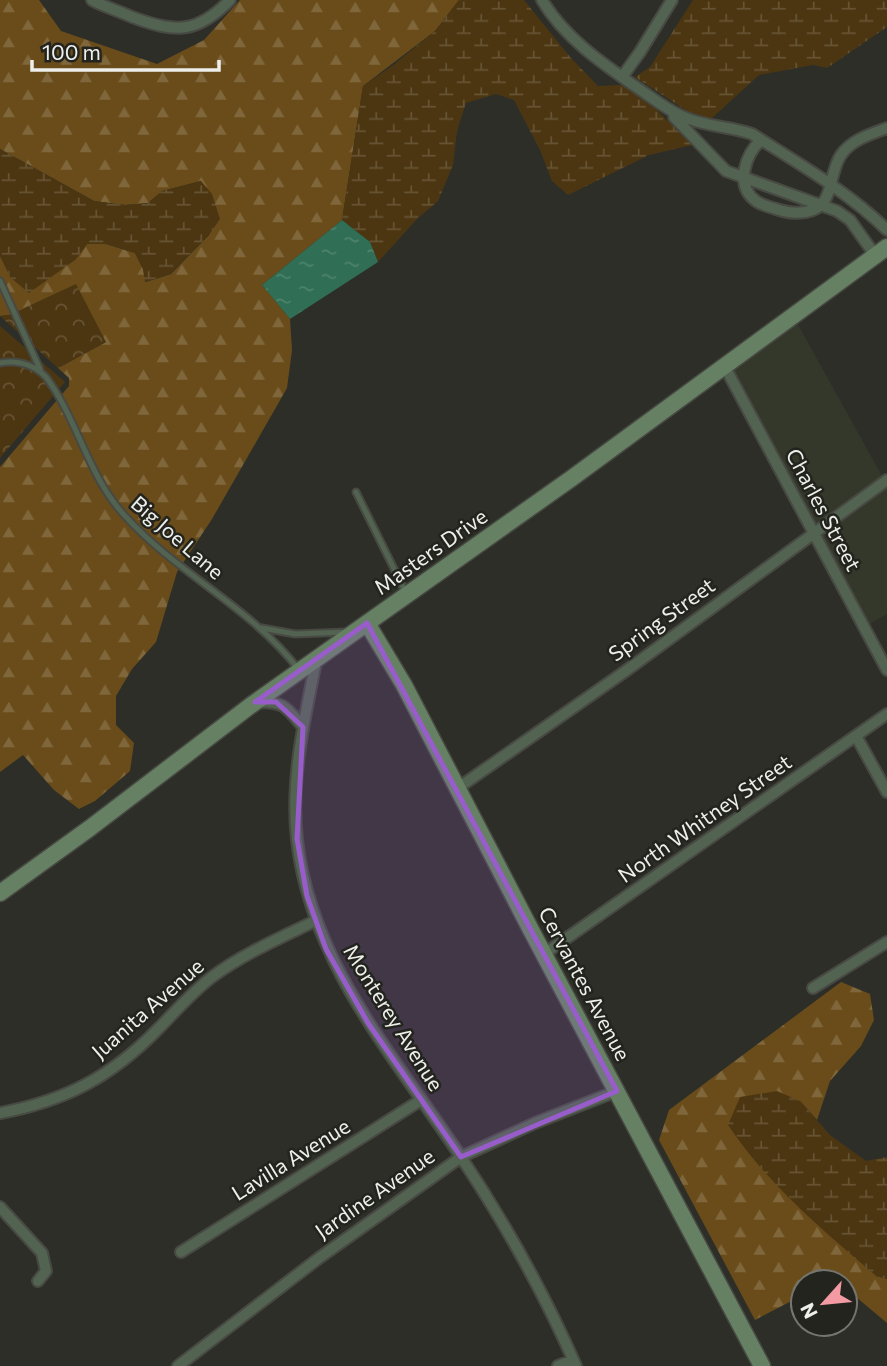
<svg xmlns="http://www.w3.org/2000/svg" width="887" height="1366" viewBox="0 0 887 1366" font-family="Commissioner,sans-serif">
<defs>
<pattern id="forest-firs" width="22" height="20" patternUnits="userSpaceOnUse" patternTransform="scale(1.75)"><rect width="22" height="20" fill="#694c1a"/><path d="M5 1l3.5 6h-7zM16 11l3.5 6h-7z" fill="#7f663b"/></pattern>
<pattern id="wetland-marsh" width="20" height="14" patternUnits="userSpaceOnUse" patternTransform="scale(1.75)"><rect width="20" height="14" fill="#4c3611"/><path d="M1 5h8M5 5V1M11 12h8M15 12V8" fill="none" stroke="#665334"/></pattern>
<pattern id="park-crowns" width="20" height="18" patternUnits="userSpaceOnUse" patternTransform="scale(1.75)"><rect width="20" height="18" fill="#4c3611"/><path d="M2 6a3 3 0 1 1 6 0M12 15a3 3 0 1 1 6 0" fill="none" stroke="#665334"/></pattern>
<pattern id="water-ripples" width="26" height="14" patternUnits="userSpaceOnUse" patternTransform="scale(1.75)"><rect width="26" height="14" fill="#306e55"/><path d="M2 4q2-2 4 0t4 0M15 11q2-2 4 0t4 0" fill="none" stroke="#4e836e"/></pattern>
</defs>
<rect width="100%" height="100%" fill="#2c2e27"/>
<!-- built -->
<path fill="#34382b" d="M796,321L882,476L816,524L734,369Z
M887,488V614L870,624L822,535Z"/>
<!-- forest -->
<path fill="url(#forest-firs)" d="M0,0H39L61,31L157,64L204,40L240,0H459L435,31L363,86L342,220L262,285L290,319L292,350L287,388L212,519L177,572L156,642L132,669L116,696V725L134,743L130,771L95,801L79,809L54,790L23,755L0,772V467L69,386V378L58,368L106,342L9,315L0,316V256L11,278L75,260L87,244H106L135,253L143,269L146,282L171,274L209,235L201,181L162,191L148,203L125,205L94,201L0,149Z
M841,982L870,994L874,1020L861,1046L830,1081L817,1120L800,1101L876,1276L887,1279V1323L856,1297L845,1293V1282H803V1295L755,1320L659,1140L669,1110Z"/>
<!-- wetland -->
<path fill="url(#wetland-marsh)" d="M459,0H524L570,57L598,86L622,85L657,110L692,145L649,155L568,195L552,181L540,150L514,100L496,94L466,103L457,131L453,165L438,201L417,219L378,262L370,242L342,220L363,86L392,66L435,31Z
M693,0H887V27L827,68L813,65L759,75L711,119L687,111L635,77L650,67Z
M0,149L94,201L125,205L148,203L162,191L201,181L212,194L220,219L209,235L170,274L145,282L143,269L135,253L106,244H87L75,260L29,293L11,278L0,256Z
M777,1091L800,1101L830,1135L866,1161L887,1157V1279L876,1276C823,1230 767,1184 728,1125L740,1097Z"/>
<!-- park -->
<path fill="url(#park-crowns)" d="M76,284L106,342L58,368L0,316L9,315Z
M0,326L65,382L0,458Z"/>
<!-- water -->
<path fill="url(#water-ripples)" d="M342,220L370,242L378,262L290,319L262,285Z"/>
<g fill="none" stroke-linecap="round" stroke-linejoin="round">
<defs>
<path id="lane" d="M0,281L40,369
M0,363C18,360 33,364 46,377C78,420 88,477 126,517C178,574 252,608 299,670
M356,492L406,593
M262,628L295,634L347,632"/>
<path id="street" d="M92,0C105,7 119,11 132,17C175,33 197,34 230,0
M542,0C565,39 606,66 642,91C655,100 669,111 684,117C706,127 730,126 752,134C799,164 847,191 887,230
M622,77L640,52L672,0
M674,117L726,171L837,211L850,220L875,255
M761,140C746,154 734,185 756,201C761,205 770,207 776,209C788,213 800,215 813,210C834,202 829,172 841,155C851,140 871,134 887,128
M725,367L887,670
M317,657C305,717 290,778 297,840C311,964 395,1057 461,1157C505,1223 544,1293 576,1366
M258,702C285,702 286,707 303,727
M856,736L887,792
M458,788L627,670L887,480
M544,954L887,714
M813,988L887,942
M0,1113C65,1101 111,1077 158,1029C176,1011 191,993 212,977C243,954 280,938 315,921
M0,1207L42,1253L46,1271L38,1281
M181,1252L421,1100
M178,1366L319,1258L461,1157L535,1123L617,1091
M558,1366L573,1360"/>
<path id="secondary" d="M367,623L404,685L531,930L762,1366
M0,893L90,828L250,706L572,478L887,247"/>
</defs>
<!-- lane casing -->
<use href="#lane" stroke="#474942" stroke-width="9"/>
<!-- street casing -->
<use href="#street" stroke="#474942" stroke-width="14"/>
<!-- secondary casing -->
<use href="#secondary" stroke="#474942" stroke-width="19"/>
<!-- lane -->
<use href="#lane" stroke="#526351" stroke-width="5"/>
<!-- street -->
<use href="#street" stroke="#526351" stroke-width="10"/>
<!-- secondary -->
<use href="#secondary" stroke="#668064" stroke-width="16"/>
</g>
<!-- marked area -->
<path fill="#985dca" fill-opacity="0.2" stroke="#985dca" stroke-width="5" stroke-linejoin="round" d="M367,623L617,1091L461,1157L368,1023L326,949L307,896L297,839L303,727L276,702H255Z"/>
<g text-anchor="middle" stroke-width="5" stroke-linejoin="round" paint-order="stroke">
<!-- street labels -->
<g font-size="21" fill="#eeefeb" stroke="#22241d">
<text transform="translate(823 510) rotate(62)" y="7">Charles Street</text>
<text transform="translate(177 538) rotate(41)" y="7">Big Joe Lane</text>
<text transform="translate(431 552) rotate(-35)" y="7">Masters Drive</text>
<text transform="translate(662 620) rotate(-36)" y="7">Spring Street</text>
<text transform="translate(705 819) rotate(-35)" y="7">North Whitney Street</text>
<text transform="translate(584 984) rotate(62)" y="7">Cervantes Avenue</text>
<text transform="translate(148 1009) rotate(-41)" y="7">Juanita Avenue</text>
<text transform="translate(393 1018) rotate(58)" y="7">Monterey Avenue</text>
<text transform="translate(291 1160) rotate(-32)" y="7">Lavilla Avenue</text>
<text transform="translate(375 1194) rotate(-35)" y="7">Jardine Avenue</text>
</g>
</g>
<!-- north arrow -->
<g transform="translate(824 1303) rotate(243)"><circle r="33" fill="#22241d" stroke="#74756f" stroke-width="2"/>
<path d="M0-5L12 26L0 18L-12 26Z" fill="#f49aa3"/>
<text y="-10" font-size="19" font-weight="bold" text-anchor="middle" fill="#eeefeb">N</text>
</g>
<!-- scale -->
<path d="M32 60v10h187v-10" fill="none" stroke="#eeefeb" stroke-width="3.5"/>
<text x="42" y="60" font-size="21" fill="#eeefeb" stroke="#22241d" stroke-width="5" paint-order="stroke">100 m</text>
</svg>
